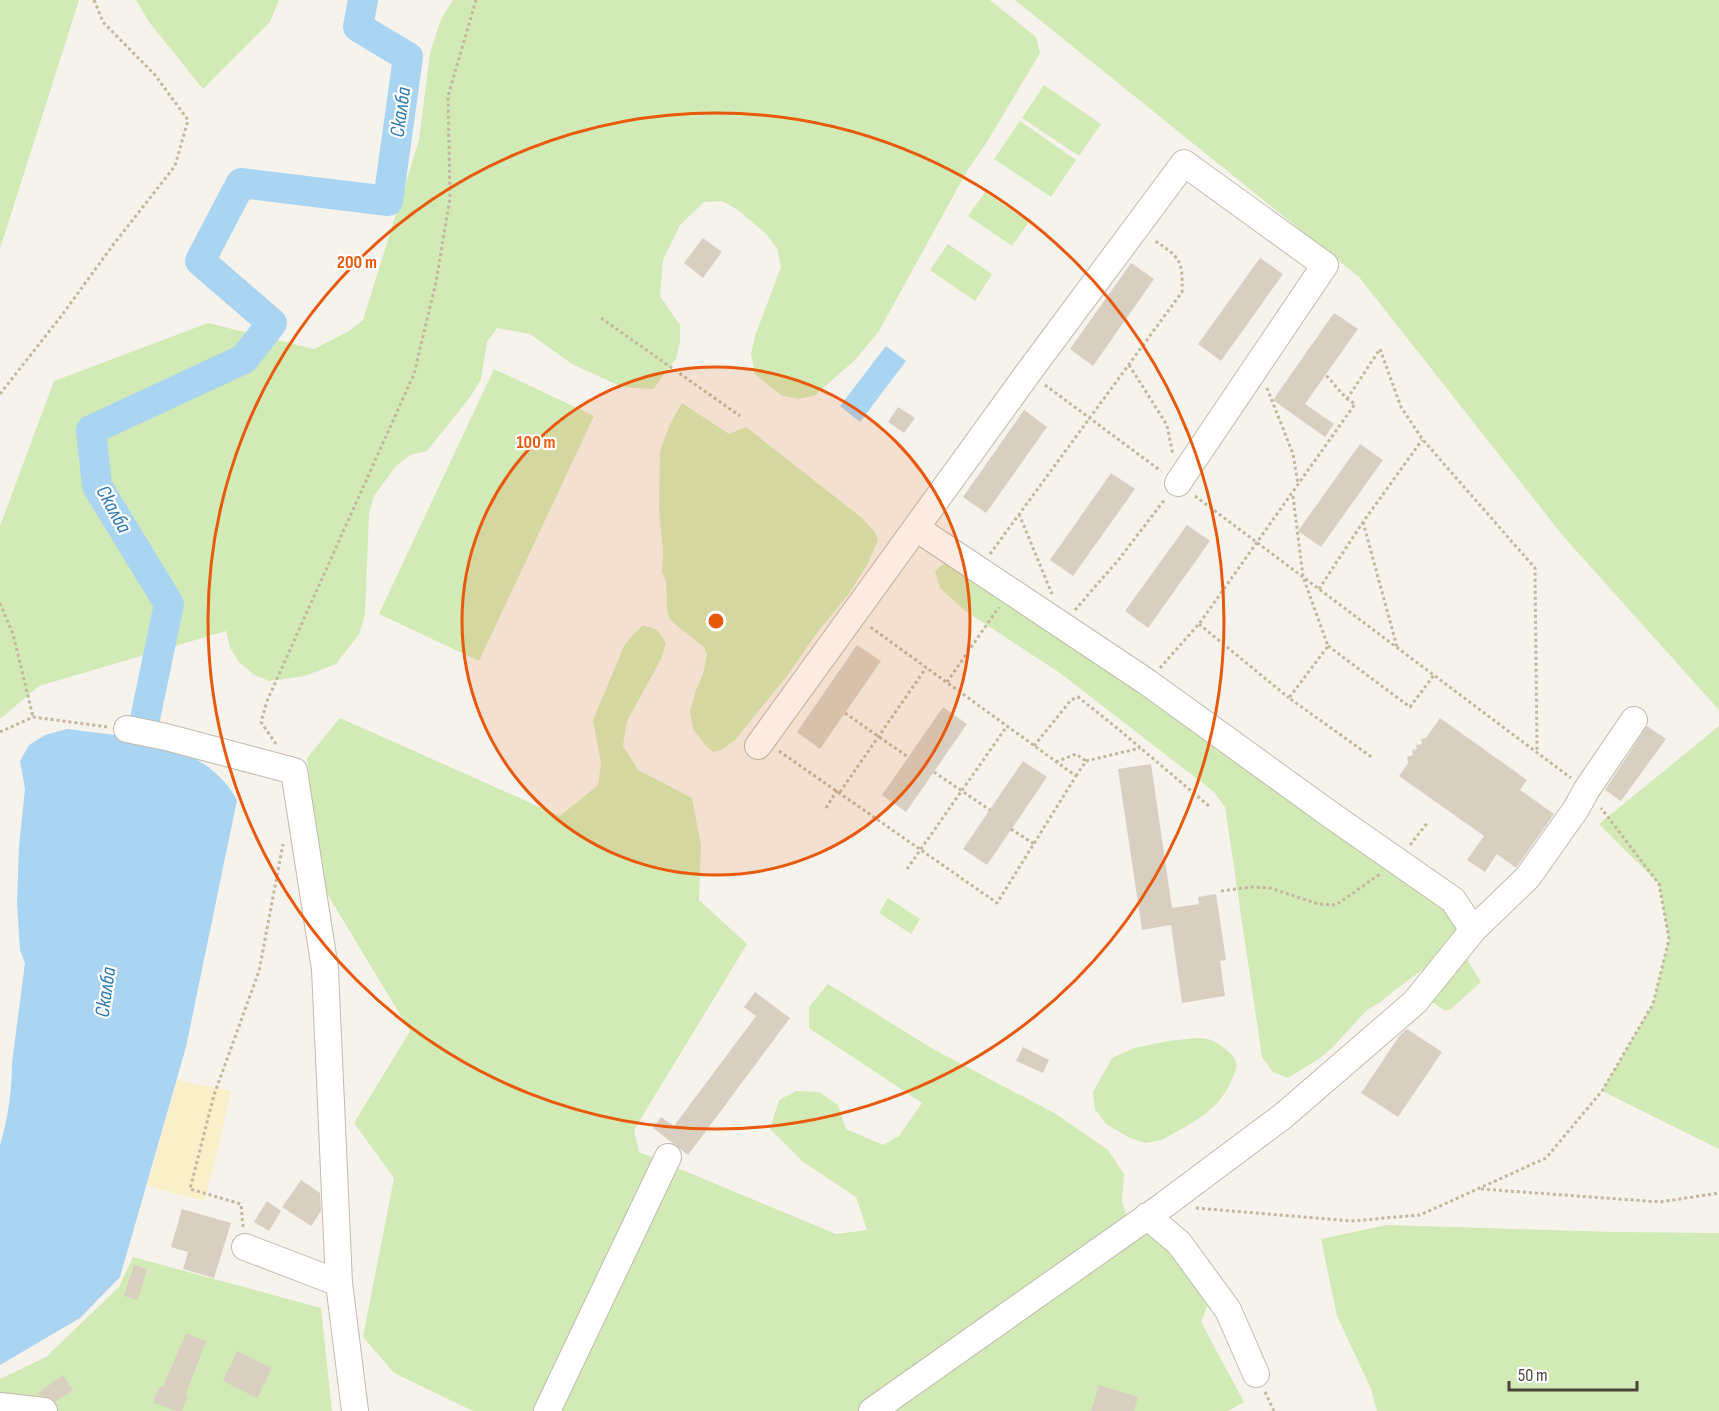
<svg xmlns="http://www.w3.org/2000/svg" width="1719" height="1411" viewBox="0 0 1719 1411" font-family="'Sofia Sans Condensed',sans-serif">
<rect width="100%" height="100%" fill="#f6f3ec"/>
<!-- green -->
<path fill="#d2eab5" d="M0,0H79L0,249Z
M136,0H279L270,22L203,89L149,22Z
M453,0H990L1036,37L1040,53L987,142L967,171L879,331L854,361L814,396L798,399L781,395L755,374L751,354L755,336L781,267L777,248L766,234L738,210L722,201L704,202L680,225L663,260L660,296L680,325V342L676,359L653,389L622,387L572,364L530,334L497,328L487,342L481,379L471,396L427,451L410,455L396,466L374,496L369,513L365,615L359,634L336,664L305,676L269,681L253,674L239,662L230,648L226,631L39,686L0,719V526L54,381L208,323L314,349L349,331L363,320L419,140L430,53L441,19Z
M1015,0H1719V710L1563,536L1359,277Z
M1044,85L1101,124L1079,156L1022,118Z
M1020,121L1076,160L1051,197L994,159Z
M985,192L1029,222L1012,246L968,216Z
M948,244L992,274L975,301L930,270Z
M494,369L594,416L479,661L379,614Z
M682,403L729,434L746,427L862,518L875,532L878,540L867,565L848,595L819,630L787,676L735,740L721,750L713,752L706,746L693,729L690,711L696,690L703,674L707,655L704,647L676,625L669,618L667,609L666,581L662,572L663,552L659,510L660,451L670,424Z
M948,560L1219,742L1454,913L1457,930L1425,968L1395,990L1382,1001L1367,1010L1333,1047L1320,1058L1288,1078L1273,1072L1262,1057L1225,807L1214,792L1060,673L964,610L940,588L935,571Z
M643,625L657,630L666,643L661,659L627,721L623,746L638,770L692,798L701,845L699,900L747,944L634,1130L639,1152L836,1234L867,1230L856,1197L802,1161L770,1129L779,1100L796,1091L819,1092L838,1105L846,1129L883,1145L899,1136L922,1103L809,1028V1007L828,984L933,1049L1056,1114L1108,1150L1124,1174L1122,1201L1126,1215L1136,1226L1174,1225L1215,1287L1201,1322L1244,1402L1228,1411H473L394,1373L363,1337L394,1178L354,1123L410,1031L320,882L307,758L340,718L560,816L598,785L601,764L593,720L624,646L632,636Z
M1719,726V1149L1602,1091L1653,1004L1669,939L1659,884L1599,824Z
M888,898L920,919L911,934L879,913Z
M1465,956L1481,982L1451,1009L1445,1011L1430,1000Z
M1197,1038C1212,1038 1219,1043 1230,1053C1238,1061 1238,1067 1233,1077C1219,1112 1193,1122 1162,1140L1145,1143L1128,1137L1106,1124L1095,1109L1093,1092L1112,1058L1134,1048L1168,1041Z
M1387,1225L1615,1232L1719,1233V1411H1377L1371,1389L1337,1316L1321,1239Z
M133,1257L321,1308L332,1411H0V1379L46,1357L119,1287Z"/>
<!-- sand -->
<path fill="#f9efc9" d="M177,1080L231,1091L205,1201L147,1186Z"/>
<!-- water -->
<path fill="#a9d4f2" d="M886,346L906,361L860,422L840,406Z
M67,729C127,737 204,740 237,800L186,1047L120,1277L80,1318L0,1365V1145C8,1119 12,1090 12,1063L25,963L20,950L17,904L19,846L25,789L20,761L29,745L45,735Z"/>
<g fill="none" stroke-linecap="round" stroke-linejoin="round">
<!-- river -->
<path stroke="#a9d4f2" stroke-width="30" d="M138,761L141,738L169,604L97,486L91,430L244,359L272,323L200,261L241,183L388,201L408,57L358,27L363,0"/>
</g>
<!-- building -->
<path fill="#d8cfc1" d="M703,238L722,252L703,278L684,263Z
M1260,258L1283,274L1221,361L1198,344Z
M1131,263L1154,279L1093,366L1070,349Z
M1334,313L1358,329L1305,404L1334,424L1325,437L1273,400Z
M898,407L915,418L904,433L888,422Z
M1024,410L1047,427L986,513L963,497Z
M1360,444L1383,460L1321,547L1298,531Z
M1111,473L1135,489L1073,576L1050,560Z
M1187,525L1210,541L1148,628L1125,611Z
M857,645L881,661L820,749L797,732Z
M943,707L967,724L906,812L882,795Z
M1440,718L1527,780L1520,790L1554,814L1516,868L1497,854L1485,872L1467,860L1484,836L1399,776L1408,763L1407,757L1413,755L1412,750L1417,749L1416,745L1422,744L1421,739L1426,738Z
M1647,726L1666,739L1621,801L1605,790Z
M1023,761L1047,777L987,865L963,849Z
M1151,764L1172,908L1199,904L1198,897L1216,894L1226,960L1220,961L1225,996L1182,1003L1171,925L1142,930L1118,769Z
M755,992L790,1018L688,1155L653,1128L661,1117L674,1126L756,1016L744,1007Z
M1407,1029L1442,1052L1398,1117L1361,1093L1400,1035Z
M1023,1047L1049,1060L1043,1073L1016,1061Z
M301,1180L320,1193L321,1211L311,1226L282,1207Z
M267,1201L281,1211L269,1231L254,1222Z
M182,1209L231,1223L214,1278L183,1269L188,1252L171,1247Z
M134,1265L147,1269L138,1300L124,1296Z
M186,1333L206,1341L185,1396L188,1397L182,1411H176L153,1402L160,1386L163,1387Z
M237,1351L272,1368L257,1398L223,1381Z
M63,1375L73,1390L55,1402L52,1399L40,1395L38,1393Z
M1099,1385L1138,1397L1134,1411H1091Z"/>
<g fill="none" stroke-linecap="round" stroke-linejoin="round">
<defs>
<path id="minor" d="M127,729L166,737L294,771L325,969L339,1283
M758,746L1028,373L1184,163L1325,265L1178,483
M1473,930L1528,877L1576,809L1587,789L1634,720
M1147,1216L1179,1243L1228,1310L1256,1374
M245,1247L339,1283L355,1411
M0,1406L44,1411
M547,1411L668,1157
M872,1411L1164,1205L1283,1116L1415,1002L1473,930L1453,900L1331,815L1147,682L916,528"/>
</defs>
<!-- minor casing -->
<use href="#minor" stroke="#c2bbae" stroke-width="28"/>
<!-- path -->
<path stroke="#c4b79f" stroke-width="3" stroke-dasharray="3 3" stroke-linecap="butt" d="M601,318L740,416
M1129,365L1167,425L1173,455
M1045,385L1161,471
M1267,388L1293,454L1298,484
M0,394L62,315L113,245L175,166L188,120L155,75L103,22L94,0
M1347,399L1380,349L1401,407L1423,440L1535,568L1537,752
M1195,496L1571,778
M1293,496L1303,577L1328,646L1289,698L1373,758
M1019,514L1052,594
M1363,522L1397,647
M990,554L1182,292C1183,259 1180,258 1154,240
M1319,589L1363,522L1422,440
M0,603L13,634L33,717
M1075,610L1120,558L1165,499
M1199,624L1289,698
M1328,646L1410,707L1434,675
M1160,668L1199,624L1355,404L1347,399L1326,375
M947,682L999,607
M845,713L908,757
M0,732L33,717L108,727
M276,744L261,722L267,701L414,374L436,282L450,198L448,96L476,0
M1034,746L1071,700L1078,697L1117,728L1209,806
M779,751L997,903L1076,776L869,626
M1056,762L1076,754L1086,761
M934,772L990,810
M1076,776L1086,761L1140,748
M840,792L926,668
M826,808L837,790
M1011,829L1034,844
M1410,845L1428,822
M907,869L1007,726
M1221,891L1252,887L1270,888L1318,904L1336,905L1380,874
M1481,1189L1660,1202L1719,1193
M1196,1208L1351,1221L1420,1215L1546,1158L1602,1091L1653,1004L1669,939L1659,884L1601,808
M243,1227L241,1204L190,1189L214,1095L259,971L283,844
M1265,1392L1274,1411"/>
<!-- minor -->
<use href="#minor" stroke="#fff" stroke-width="26"/>
</g>
<!-- distance rings -->
<circle cx="716" cy="621" r="254" fill="#e8590c" fill-opacity=".12"/>
<g fill="none" stroke="#e8590c" stroke-width="3">
<circle cx="716" cy="621" r="254"/>
<circle cx="716" cy="621" r="508"/>
</g>
<g text-anchor="middle" stroke-width="4.5" stroke-linejoin="round" paint-order="stroke">
<!-- water labels -->
<g font-size="21" font-style="italic" fill="#2e7ab2" stroke="#fff">
<text transform="translate(400 112) rotate(-82)" y="7">Скалба</text>
<text transform="translate(114 509) rotate(61)" y="7">Скалба</text>
<text transform="translate(105 992) rotate(-82)" y="7">Скалба</text>
</g>
</g>
<circle cx="716" cy="621" r="9" fill="#e8590c" stroke="#fff" stroke-width="3"/>
<g font-size="18" text-anchor="middle" font-weight="bold" fill="#e8590c" stroke="#fff" stroke-width="4.5" stroke-linejoin="round" paint-order="stroke">
<text x="357" y="268">200 m</text>
<text x="536" y="448">100 m</text>
</g>
<!-- scale -->
<path d="M1509 1381v9h128v-9" fill="none" stroke="#4b4439" stroke-width="3"/>
<text x="1518" y="1381" font-size="18" fill="#4b4439" stroke="#ffffff" stroke-width="4.5" paint-order="stroke">50 m</text>
</svg>
